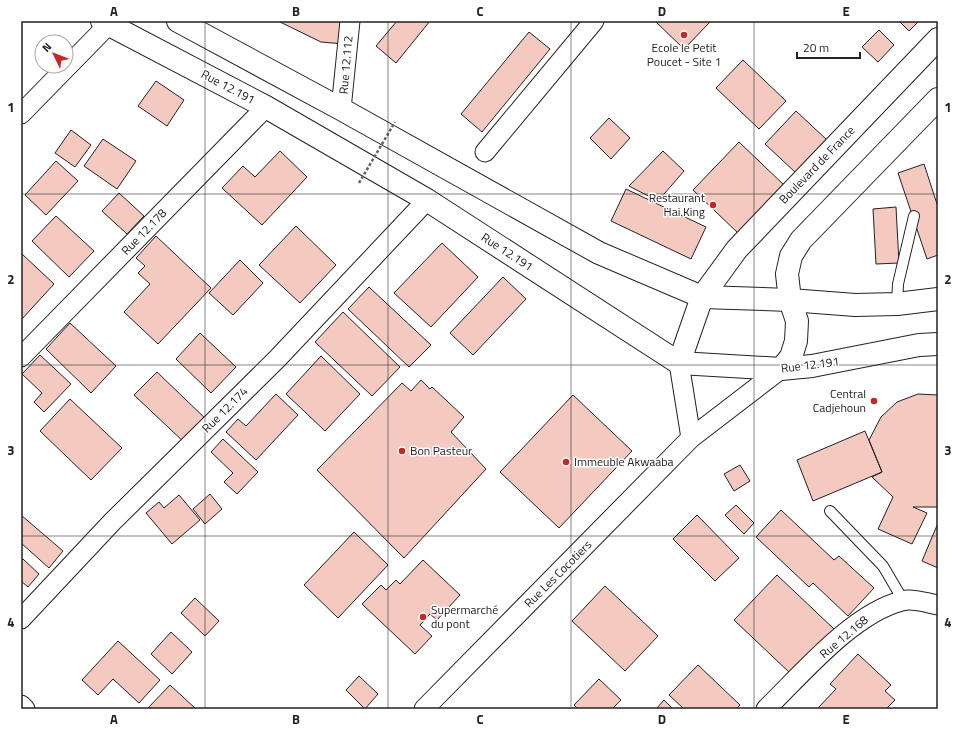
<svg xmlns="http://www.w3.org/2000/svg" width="959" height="730" viewBox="0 0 959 730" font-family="'Titillium Web',sans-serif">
<rect width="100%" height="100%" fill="#fff"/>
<!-- building -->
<path fill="#f3c9c0" stroke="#222" d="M278,21H347L344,44L321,42Z
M397,21H430L396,63L376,46Z
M655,21H711L684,49Z
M899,21H919L909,31Z
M879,30L894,45L878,62L862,47Z
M529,32L550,49L482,132L461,114Z
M743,60L786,101L759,129L716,88Z
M156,81L184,100L167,126L138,106Z
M796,111L827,140L796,173L765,144Z
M609,118L630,138L611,159L590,138Z
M71,130L91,145L75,167L55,153Z
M103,139L136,161L117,189L84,166Z
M739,142L785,186L739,234L693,190Z
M280,151L307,177L262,225L222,188L243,166L255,177Z
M663,151L684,171L658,201L629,186Z
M56,161L78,181L46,215L25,195Z
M924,164L938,207V255L927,259L898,173Z
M626,189L706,227L691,259L611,221Z
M119,193L144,216L127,234L102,211Z
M896,207L899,263L876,264L873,209Z
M56,216L94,251L69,277L32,241Z
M296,226L336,265L300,303L259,265Z
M156,236L211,288L158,344L124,312L150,284L138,273L145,266L136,258Z
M442,243L478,277L431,327L394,293Z
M22,254L54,284L21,320V256Z
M240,260L263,283L233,315L209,293Z
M503,277L526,299L473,355L450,333Z
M369,287L431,345L409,367L348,309Z
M343,312L400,367L372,396L315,342Z
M70,323L116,366L91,393L46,349Z
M200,333L236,367L211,393L176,359Z
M40,355L71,384L44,412L34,402L42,393L22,374Z
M321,356L360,394L325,431L286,394Z
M157,372L209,422L187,445L134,395Z
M421,380L430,389L432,387L464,417L451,432L486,469L404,558L317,470L402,383L411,391Z
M276,394L298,415L256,460L226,432L238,419L246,426Z
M918,394L938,395V507H913L927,513L912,544L878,529L893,497L872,477L882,472L869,440L881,417L897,402Z
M573,395L632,451L559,528L500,472Z
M70,399L122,448L91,480L40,431Z
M865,431L882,472L813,501L797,460Z
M223,439L258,472L237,494L224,482L233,473L211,452Z
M740,465L750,481L734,491L724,474Z
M210,494L222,509L205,524L193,509Z
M179,495L200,520L172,544L146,513L159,502L164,508Z
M736,505L754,523L744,534L725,515Z
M781,510L834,560L839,556L874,588L848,616L813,583L809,587L756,537Z
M21,515L63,551L49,568L21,543Z
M697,515L739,558L715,581L673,539Z
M938,523V568L922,561Z
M354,532L388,565L338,618L304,585Z
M23,559L39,574L28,587L21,581V561Z
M423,560L460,595L437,620L430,614L420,625L432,636L415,654L362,604L381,585L386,590L396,580L400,584Z
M777,575L834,629L791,674L734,620Z
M605,586L658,636L625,671L572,621Z
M195,598L219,621L205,636L181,613Z
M171,632L192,652L172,674L151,654Z
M118,641L160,680L139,703L113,679L98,695L82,680Z
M858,654L891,685L885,691L895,700L886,709H817L836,689L830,684Z
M698,665L740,705L736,709H684L669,695Z
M359,676L378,694L365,709L346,690Z
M599,679L621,700L612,709H578L574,705Z
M170,685L196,709H147Z
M664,700L673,709H656Z"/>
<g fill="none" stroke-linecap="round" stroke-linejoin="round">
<defs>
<path id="lane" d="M897,304L898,284L914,216
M830,511L883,566L903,600"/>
<path id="street" d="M341,109L350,21
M21,114L109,24
M485,152L594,21
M21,357L266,107
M679,363L691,438
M21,619L112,522L277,359L427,200
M21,705L25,709
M424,709L691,438L781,369
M766,709C802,674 853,613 902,601C911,598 928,603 938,605"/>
<path id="secondary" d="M679,363L702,297L737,249L938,39
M781,369L791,357L796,341L797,321L790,300L787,274L791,256L801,240L938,99"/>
<path id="primary" d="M102,21L266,107L427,200L679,363L781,369L812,366L919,345L938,344
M178,21L341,109L599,253L702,297L790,300L855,305L897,304L938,299"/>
</defs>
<!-- lane casing -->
<use href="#lane" stroke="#222" stroke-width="12"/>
<!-- street casing -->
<use href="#street" stroke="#222" stroke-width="21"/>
<!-- secondary casing -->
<use href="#secondary" stroke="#222" stroke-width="24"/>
<!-- primary casing -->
<use href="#primary" stroke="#222" stroke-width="24"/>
<!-- lane -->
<use href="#lane" stroke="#fff" stroke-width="10"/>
<!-- street -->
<use href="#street" stroke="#fff" stroke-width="19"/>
<!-- secondary -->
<use href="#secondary" stroke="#fff" stroke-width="22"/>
<!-- primary -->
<use href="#primary" stroke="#fff" stroke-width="22"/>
<!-- path-bridge -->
<path stroke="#646464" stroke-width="2.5" stroke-dasharray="3 2" stroke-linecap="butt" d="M359,183L395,122"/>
</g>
<!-- grid -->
<path fill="none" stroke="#222" stroke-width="1" stroke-opacity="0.55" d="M205,21V709M388,21V709M571,21V709M754,21V709M21,194H938M21,365H938M21,536H938"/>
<!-- markers -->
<g fill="#c62828" stroke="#fff" stroke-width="1.5">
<circle cx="684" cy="35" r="4"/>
<circle cx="713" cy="205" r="4"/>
<circle cx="874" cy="401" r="4"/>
<circle cx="402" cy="451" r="4"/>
<circle cx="566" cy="462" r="4"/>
<circle cx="423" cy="617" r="4"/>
</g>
<g text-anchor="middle" stroke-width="3" stroke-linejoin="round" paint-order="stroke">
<!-- poi labels -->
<g font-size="12" fill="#222" stroke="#fff" text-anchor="start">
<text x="684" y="52" text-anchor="middle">Ecole le Petit<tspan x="684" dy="14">Poucet - Site 1</tspan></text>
<text x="705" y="202" text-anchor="end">Restaurant<tspan x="705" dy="14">Hai King</tspan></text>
<text x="866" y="398" text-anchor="end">Central<tspan x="866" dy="14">Cadjehoun</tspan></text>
<text x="410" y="455">Bon Pasteur</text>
<text x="574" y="466">Immeuble Akwaaba</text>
<text x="431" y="614">Supermarché<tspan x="431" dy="14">du pont</tspan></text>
</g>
<!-- street labels -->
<g font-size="12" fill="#222" stroke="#fff">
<text transform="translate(346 65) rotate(-85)" y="4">Rue 12.112</text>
<text transform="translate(228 87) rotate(28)" y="4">Rue 12.191</text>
<text transform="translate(817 165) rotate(-46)" y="4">Boulevard de France</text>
<text transform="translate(144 232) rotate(-46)" y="4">Rue 12.178</text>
<text transform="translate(507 252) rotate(33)" y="4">Rue 12.191</text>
<text transform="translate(810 365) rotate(-7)" y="4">Rue 12.191</text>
<text transform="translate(225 410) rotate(-45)" y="4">Rue 12.174</text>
<text transform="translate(558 574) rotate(-45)" y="4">Rue Les Cocotiers</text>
<text transform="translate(844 637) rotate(-40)" y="4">Rue 12.168</text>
</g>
</g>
<!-- border -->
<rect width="959" height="730" fill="none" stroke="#ffffff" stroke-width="44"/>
<!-- north arrow -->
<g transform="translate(54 54) rotate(313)"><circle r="19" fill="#ffffff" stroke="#a7a7a7"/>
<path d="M0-3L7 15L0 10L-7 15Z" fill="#c62828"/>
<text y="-6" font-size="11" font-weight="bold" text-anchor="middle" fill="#222222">N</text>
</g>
<!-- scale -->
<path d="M797 52v6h63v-6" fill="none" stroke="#222222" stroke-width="2"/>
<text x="803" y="52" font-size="12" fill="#222222" stroke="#ffffff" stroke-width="3" paint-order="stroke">20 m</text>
<rect x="22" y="22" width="915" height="686" fill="none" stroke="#222" stroke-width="1.5"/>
<g font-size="13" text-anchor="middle" font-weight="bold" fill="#222">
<text x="114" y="16">A</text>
<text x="296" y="16">B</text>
<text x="480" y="16">C</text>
<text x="662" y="16">D</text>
<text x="846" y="16">E</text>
<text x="11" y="112">1</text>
<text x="948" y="112">1</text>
<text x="11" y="284">2</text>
<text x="948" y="284">2</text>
<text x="11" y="455">3</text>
<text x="948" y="455">3</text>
<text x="11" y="627">4</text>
<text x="948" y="627">4</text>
<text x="114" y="724">A</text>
<text x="296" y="724">B</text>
<text x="480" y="724">C</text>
<text x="662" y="724">D</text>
<text x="846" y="724">E</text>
</g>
</svg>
